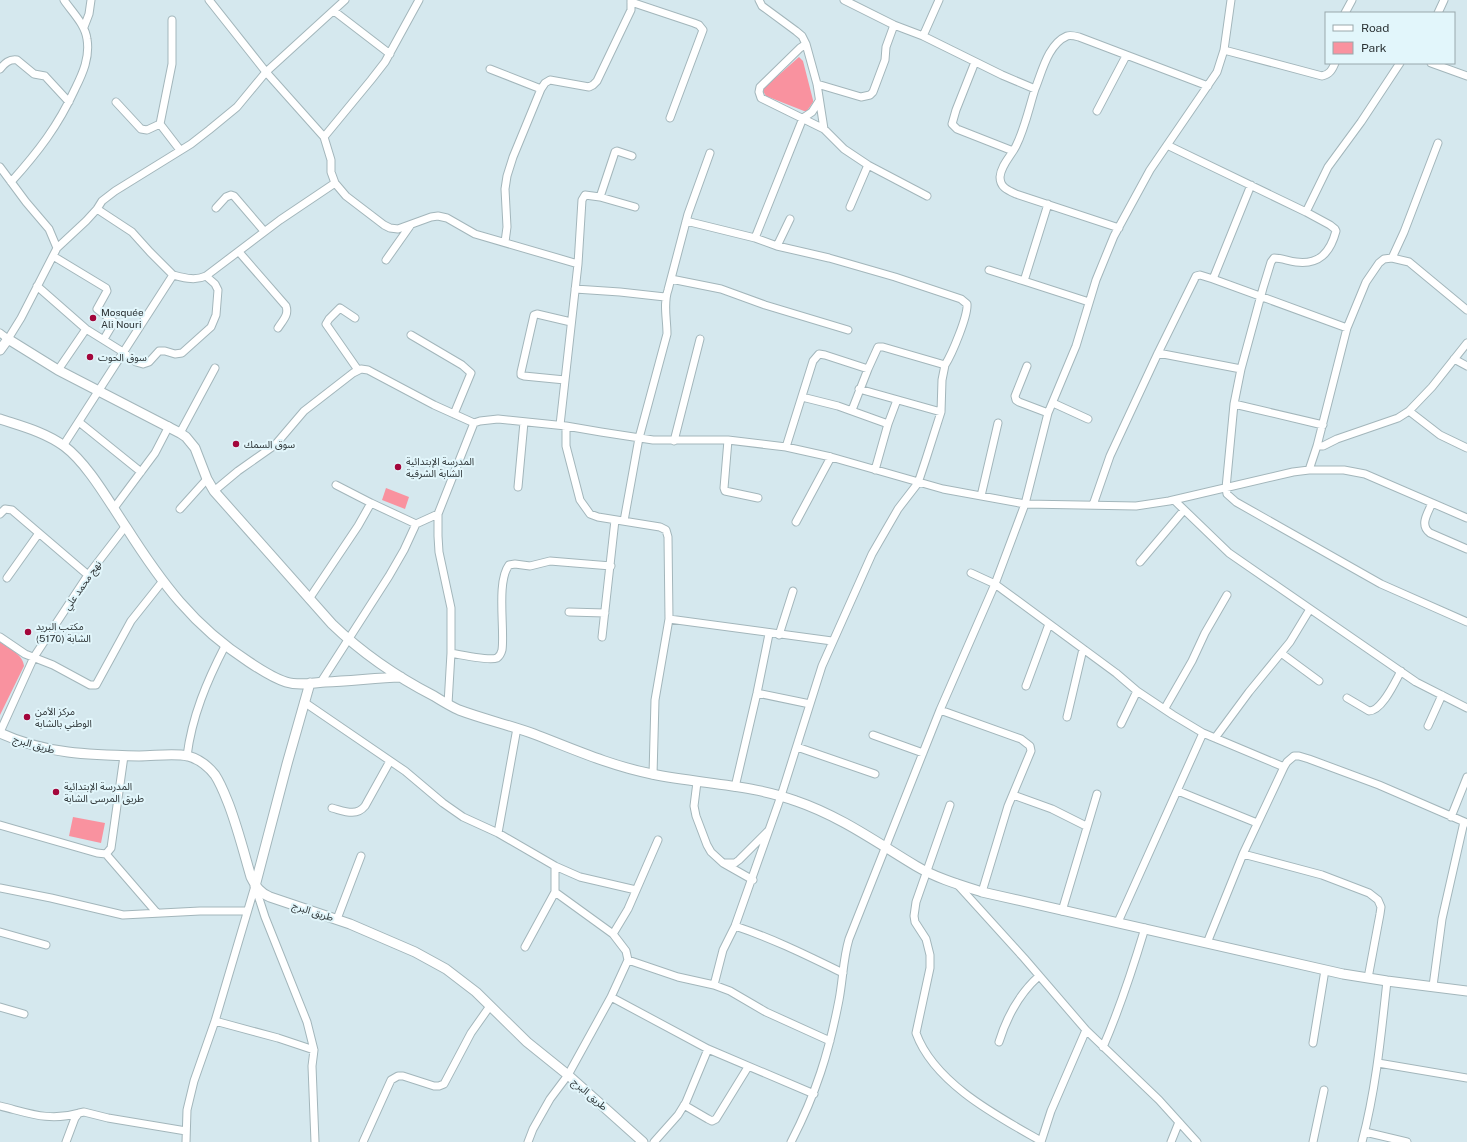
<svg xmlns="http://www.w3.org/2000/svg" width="1467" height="1142" viewBox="0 0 1467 1142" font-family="'Public Sans','Noto Sans Arabic',sans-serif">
<rect width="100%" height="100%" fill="#d5e8ee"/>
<!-- green -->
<path fill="#f9929f" d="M799,57L803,61L813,100V102L807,111H804L766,96L763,91L764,88Z
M386,488L409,497L405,509L382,500Z
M0,642C9,649 23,654 24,666L0,715Z
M73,817L105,823L101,843L69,836Z"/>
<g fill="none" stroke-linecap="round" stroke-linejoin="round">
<defs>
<path id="street" d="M209,0L266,72L324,137L331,160V172L335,183L346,196L384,225L390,228L398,229L431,217L438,216L447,218L475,234L578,264L560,425
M759,0L762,6L796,31L802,36L806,44L817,84L824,129
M844,0L894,25L923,36L1002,75L1035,89C1042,72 1048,44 1067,36C1070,35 1075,36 1079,37L1208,86
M631,2L694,23L699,25L703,30L670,118
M334,11L390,54
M1345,13L1352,0
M1438,13L1444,0
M172,20V64L160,124L180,150
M84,27L89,14L91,0
M923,36L939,0
M806,44L800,48L760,87L759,92L761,98L824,129L844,149L868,165L927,196
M1224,50L1322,76C1330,74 1332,70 1335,63
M975,62L956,110L952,124L957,129L1013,151
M1431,63L1467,76
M0,69C5,63 9,59 17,60L34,74L45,76L69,102
M490,69L541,89
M817,84L861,97L870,95L873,92L885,60L886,47L894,25
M1035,89C1029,108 1025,128 1016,146C1011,156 1001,165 1000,177C1000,187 1007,190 1016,194L1119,228
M116,102L141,129L147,130L160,124
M1097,111L1126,56
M324,137L371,80L385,62L419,0
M1167,145L1306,212L1328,167L1361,122L1400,63
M0,167L26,202L49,229L57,248
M11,182C38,152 58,126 75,89C83,73 90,57 87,39C85,24 72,12 64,0
M600,197L615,152L617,151L632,156
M850,207L868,165
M216,208L226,197L231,195L234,196L264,231
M97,209L132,232L150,252L173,275
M1306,212L1330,225L1335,229L1336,231C1330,253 1319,265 1296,262C1288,261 1282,258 1274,258L1271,262L1263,288L1241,369L1234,404L1226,488L1227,494L1236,502L1381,584L1467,622
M686,221L755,238L777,246L829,258L895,277L961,299L967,304C968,316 952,354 945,365L883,347H878L868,369L825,355L819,354L813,361L786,447
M755,238L803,118L812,112L819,101
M505,242L507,227L505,189L507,176L513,157L541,89L545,83L550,80L589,87L593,85L597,81L631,10V0
M777,246L790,219
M239,252L286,306C289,315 283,320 278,328
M53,256L106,288L107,291L97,309L114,322L104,339
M1392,258L1404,232L1438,143
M386,260L410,226
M578,264L582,200L585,195L600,197L635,207
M989,270L1024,281L1048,204
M671,279L721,289L765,305L848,330
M1213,279L1251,185
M1024,281L1089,302
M37,286L86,329L123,352L136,362L143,364L149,362L159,351H165L175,354L182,353L211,327L216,315L218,290L215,284L206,276
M575,289L620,292L665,297
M355,318L340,308L329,319L326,324L358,370
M0,333L8,339L21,318L57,248L86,221L97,209L102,201L115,191L191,144L209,130L237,107L266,72L345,0
M411,335L462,365L471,373L454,414
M1158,353L1241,369
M1454,359L1467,366
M1027,366L1015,396L1016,400L1019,402L1048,413
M58,370L86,329
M565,380L524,376L521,375V372L534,315L537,314L571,322
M859,389L941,412
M802,397L838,406L888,424L875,470
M1053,403L1088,419
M1234,404L1323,425
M852,410L868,369
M1409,411L1440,435L1467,448
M79,422L141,472
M888,424L897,400
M566,426V446L580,500L590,514L598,517L660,527L666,530L668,537L669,619L655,700L653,775
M180,433L215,368
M728,440L724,488L725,491L758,498
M674,441L700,339
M63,446L173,275C185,278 195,281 206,276L280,220L335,183
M1317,446H1323L1337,439L1398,418L1409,411L1432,387L1467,343
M1309,470L1317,446L1347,328L1366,282L1379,263L1384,259L1392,258L1409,262L1467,310
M336,485L371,503L416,524
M518,487L524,422
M214,491L238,471L275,445L304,411L353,373L361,369L368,370L434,405L474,423L480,421L498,419L566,426L601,432L653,440H728L786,447L831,457L943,489L1025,504L1136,506L1169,501L1293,472L1309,470H1344L1365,474L1467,518
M981,496L998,423
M1174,500L1229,553L1416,682L1467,708
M1432,503C1428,513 1419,525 1430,533L1467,549
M1093,505L1110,456L1158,353L1196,276L1200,275L1213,279L1347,328
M114,508L155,453L169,426
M180,509L207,479
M0,514L5,509L12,510L88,575
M624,521L639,438L667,334C667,319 663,303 668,290L688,214L710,153
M796,522L831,457
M1140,562L1184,510
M971,573L995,584L1116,673L1137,691L1173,715L1203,733L1284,767
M7,578L39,533
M309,599L358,526L371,503
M569,612L605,613
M669,619L832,641
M779,635L793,591
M0,637L25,654L53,665L90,685H96L131,621L162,582
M602,637L615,520
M451,653C461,655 489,661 497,658C500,656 501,654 502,650C505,630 496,582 509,565L515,564L530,566L550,561L611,566
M1281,653L1319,681
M321,682L389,576L404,550L416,524L438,514
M1026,686L1049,624
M757,693L810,704
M1347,698L1369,711C1382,711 1395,682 1401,671
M304,702L405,771L443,803L463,817L498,833L555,866L580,877L636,890
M448,704L451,653V608L439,552L438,536V514L474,423
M1165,708L1192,661L1205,633L1227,595
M940,710L1021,739L1030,746L1031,751L1008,806L982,892
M1067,717L1083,649
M1121,724L1137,691
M1428,726L1442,695
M0,732L34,657L88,575L125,527
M873,735L923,753
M1215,738L1249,692L1290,642L1310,609
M797,747L875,774
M187,756C192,716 207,681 225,646
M697,782L694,806L696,816L707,845L711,852L723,863L753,880
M735,787L757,693L769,634
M1178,791L1257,823
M1013,795L1052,809L1086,826
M950,805L916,902L914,916L915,922L926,939L930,955V968L916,1033C934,1083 997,1116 1041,1141
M332,808C344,811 356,817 365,806L390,761
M1451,817L1467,777
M0,825L97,853L106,854L111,848L124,756
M498,833L517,728
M106,854L157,913
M1243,854L1322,875L1369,893L1378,900L1381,907L1380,914L1368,978
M725,863H735L739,860L768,831
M956,883L1024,958L1086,1030L1159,1100L1197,1142
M255,886L265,917L307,1022L314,1050L312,1066L315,1142
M0,888L51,898L123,915L200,911H247
M1062,911L1097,794
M337,919L361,856
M1118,922L1203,733
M735,926C774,939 806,955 843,973
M0,932L46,945
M613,934L628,909L658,840
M1207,943L1243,854L1284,767L1287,762L1294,756H1299L1309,759L1379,785L1467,823
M525,947L555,892V866
M628,960L678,977L714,985L723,950L735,926L781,796L822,666L872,554L898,509L918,483L926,459L941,412L942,380L945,365
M714,985L730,991L766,1012L830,1041
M1433,986L1442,919L1464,822
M611,997L708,1049L814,1094
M0,1007L24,1014
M215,1021L278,1038L314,1050
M999,1042C1007,1016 1019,994 1039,976
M1313,1043L1325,970
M1103,1047C1120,1008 1133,968 1145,928
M1378,1063L1467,1078
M684,1105L708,1119L712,1121L716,1119L748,1067
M0,1106C29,1113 49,1122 79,1113
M1365,1132L1407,1142
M66,1142L75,1118L79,1113L84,1112L108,1118L186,1131
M186,1142L187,1110L194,1081L215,1021L255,886
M363,1142L391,1080L398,1076H403L434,1086H439L444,1084L471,1033L490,1006
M528,1142L533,1129L550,1099L568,1075L611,997L628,960L626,951L613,934L555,892
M654,1142L678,1115L686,1102L708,1049
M791,1142C816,1094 829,1052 839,1000C843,979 843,959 849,939L940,710L995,584L1025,504L1048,413L1076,346L1096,280L1114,236L1150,170L1217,72L1224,50L1231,0
M1041,1142L1051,1111L1086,1030
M1171,1142L1179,1122
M1313,1142L1324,1090
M1362,1142C1376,1089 1381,1036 1387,981"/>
<path id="secondary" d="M0,350L8,339L58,370L180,433L186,437L195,448L207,479L214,491L332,624C362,653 397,677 434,696C442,701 450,706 459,710C483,719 509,725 534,734C573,749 611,766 652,774C700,784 750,784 796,801C840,816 876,842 916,866C936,878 960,885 982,892L1343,974L1387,981L1467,991
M0,419C21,426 45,432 64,446C88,464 109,502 126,527C161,582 193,626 249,662C261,670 273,678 286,682C299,686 313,683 325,682C350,681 376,678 401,677
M0,733C45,754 90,755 139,756C155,756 173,753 188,756C199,759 208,766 215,775C221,784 225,795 229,805C238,829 244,853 251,877C256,887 260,893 270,897L350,924L415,952L446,969L476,992L527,1042L568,1075L643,1142
M255,886L287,764L310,683"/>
</defs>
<!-- street casing -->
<use href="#street" stroke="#a3b6bb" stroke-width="9"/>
<!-- secondary casing -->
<use href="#secondary" stroke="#a3b6bb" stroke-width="11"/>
<!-- street -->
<use href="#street" stroke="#fff" stroke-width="7"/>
<!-- secondary -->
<use href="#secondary" stroke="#fff" stroke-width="9"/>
</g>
<!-- markers -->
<g fill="#a3063b" stroke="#e2f6fb" stroke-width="1.5">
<circle cx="93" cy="318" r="4"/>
<circle cx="90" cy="357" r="4"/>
<circle cx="236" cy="444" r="4"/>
<circle cx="398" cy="467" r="4"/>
<circle cx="28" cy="632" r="4"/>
<circle cx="27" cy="717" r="4"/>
<circle cx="56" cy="792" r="4"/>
</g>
<g text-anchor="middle" stroke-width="4" stroke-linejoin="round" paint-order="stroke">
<!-- poi labels -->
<g font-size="10" fill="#2c3335" stroke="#e2f6fb" text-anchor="start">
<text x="101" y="316">Mosquée<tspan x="101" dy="12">Ali Nouri</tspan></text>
<text x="98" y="361">سوق الحوت</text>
<text x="244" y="448">سوق السمك</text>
<text x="406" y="465">المدرسة الإبتدائية<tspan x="406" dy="12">الشابة الشرقية</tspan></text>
<text x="36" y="630">مكتب البريد<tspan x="36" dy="12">الشابة (5170)</tspan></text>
<text x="35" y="715">مركز الأمن<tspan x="35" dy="12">الوطني بالشابة</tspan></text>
<text x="64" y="790">المدرسة الإبتدائية<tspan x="64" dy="12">طريق المرسى الشابة</tspan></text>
</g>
<!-- street labels -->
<g font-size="10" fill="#2c3335" stroke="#e2f6fb">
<text transform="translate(82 585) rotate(-55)" y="4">نهج محمد علي</text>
<text transform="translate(34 744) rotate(16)" y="4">طريق البرج</text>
<text transform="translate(313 911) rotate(18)" y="4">طريق البرج</text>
<text transform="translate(590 1094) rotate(41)" y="4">طريق البرج</text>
</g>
</g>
<!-- legend -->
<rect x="1325" y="12" width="130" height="52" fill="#e2f6fb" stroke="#99a8ac"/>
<rect x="1333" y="25" width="20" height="6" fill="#ffffff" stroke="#99a8ac"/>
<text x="1361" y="32" font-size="12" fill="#2c3335">Road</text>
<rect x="1333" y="42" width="20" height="12" fill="#f9929f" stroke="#99a8ac"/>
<text x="1361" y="52" font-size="12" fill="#2c3335">Park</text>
</svg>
